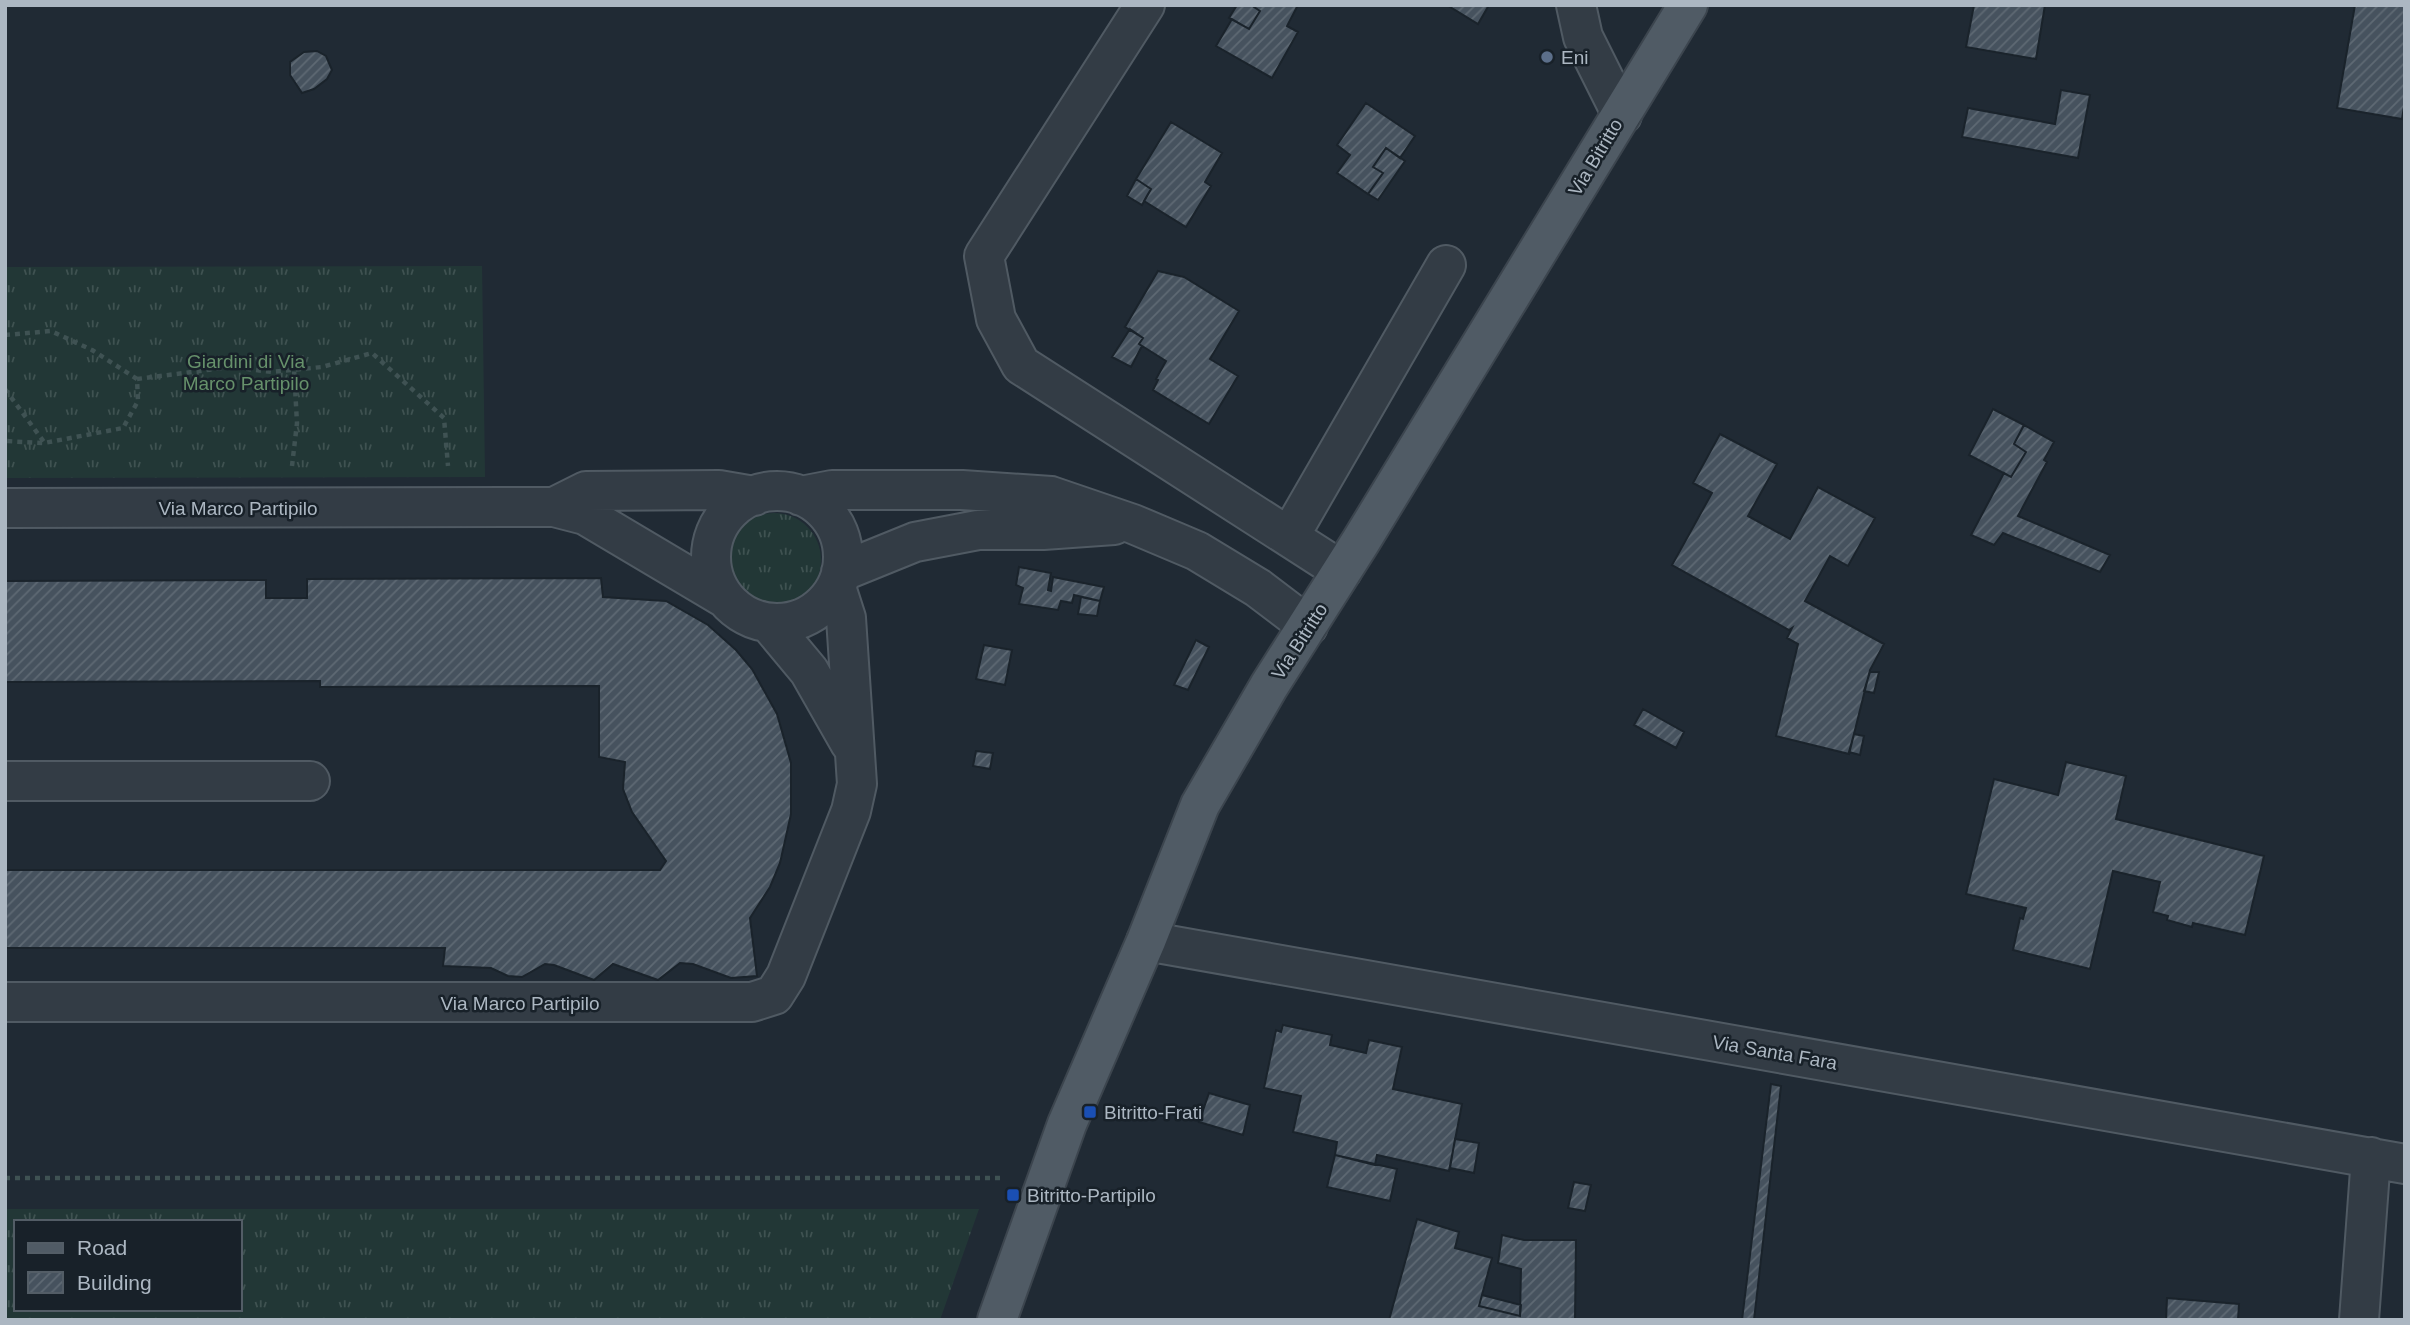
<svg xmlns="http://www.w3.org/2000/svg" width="2410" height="1325" viewBox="0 0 2410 1325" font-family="Arial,sans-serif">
<defs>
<pattern id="grass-tufts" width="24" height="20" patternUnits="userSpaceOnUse" patternTransform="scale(1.75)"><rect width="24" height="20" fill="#223736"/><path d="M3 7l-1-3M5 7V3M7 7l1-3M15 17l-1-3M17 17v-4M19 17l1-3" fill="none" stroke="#3f5251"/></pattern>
<pattern id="building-hatch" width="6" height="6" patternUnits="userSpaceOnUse" patternTransform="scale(1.75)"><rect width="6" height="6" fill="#46525e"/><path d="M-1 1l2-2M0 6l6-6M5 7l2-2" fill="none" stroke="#5e6973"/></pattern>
</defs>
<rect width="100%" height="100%" fill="#202a34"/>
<!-- grass -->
<path fill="url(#grass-tufts)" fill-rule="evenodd" d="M482,266L485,477L5,478V267Z
M727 560a47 47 0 1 1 94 0a47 47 0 1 1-94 0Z
M5,1209H979L940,1320H5ZM16,1222H240V1309H16Z"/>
<!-- building -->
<path fill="url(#building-hatch)" stroke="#1a232b" stroke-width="2" d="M1237,5H1251L1260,11L1249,29L1229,18Z
M1298,5L1287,26L1298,32L1272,78L1216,46L1232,19L1249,29L1260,11L1251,5Z
M1447,5H1489L1478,24Z
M1974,5H2045L2036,59L1966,47Z
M2355,5H2405V101L2402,119L2337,108Z
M317,51L326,56L332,70L327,79L314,89L302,93L290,75V62L304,52Z
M2061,90L2090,95L2078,158L1962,137L1968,108L2055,124Z
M1366,103L1415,136L1400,158L1386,148L1373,167L1383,173L1368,194L1337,173L1350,155L1337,145Z
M1171,122L1222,153L1205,182L1211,186L1186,227L1144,201L1151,189L1136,179Z
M1386,148L1405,161L1378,200L1368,194L1383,173L1373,167Z
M1136,179L1151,189L1142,205L1127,196Z
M1158,271L1184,277L1239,311L1210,359L1238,376L1209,424L1153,390L1158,380L1156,379L1166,361L1139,344L1143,338L1125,327Z
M1130,329L1143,338L1139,344L1142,346L1131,367L1112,357Z
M1993,409L2024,425L2014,444L2026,452L2011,477L1969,455Z
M2024,425L2054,442L2044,460L2047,462L2018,516L2110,555L2100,572L2003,533L1994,545L1971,535L2004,473L2011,477L2026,452L2014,444Z
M1720,434L1777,464L1748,516L1790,539L1818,487L1875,518L1848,566L1830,556L1805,601L1884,644L1870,670L1849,754L1776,736L1798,644L1787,638L1792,628L1789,630L1672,565L1712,493L1693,483Z
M1019,567L1051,573L1048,590L1051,591L1053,577L1104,587L1100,601L1074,595L1072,603L1061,601L1058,610L1019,604L1023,588L1016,585Z
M601,578L603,597L666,601L708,625L736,650L752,669L777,714L791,763V814L780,863L770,887L750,918L757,976L731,978L693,964L680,963L658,980L613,964L594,980L554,965L545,964L522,977L508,976L491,968L443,966L445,948H5V870H660L666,861L632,812L623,789L625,762L599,757V686L320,687V681L5,682V581L266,580V598H307V579Z
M1081,597L1100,601L1097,616L1078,614Z
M1196,640L1209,647L1188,690L1174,685Z
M984,645L1012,650L1005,685L976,679Z
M1870,672H1879L1874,693L1864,691Z
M1643,709L1684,732L1676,748L1634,725Z
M1854,734L1864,736L1860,755L1849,752Z
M976,751L993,753L990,769L973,766Z
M2066,762L2126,776L2116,819L2264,856L2245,935L2193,923L2192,927L2167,920L2168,916L2153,912L2160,882L2113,871L2090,969L2013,950L2020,918L2023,919L2026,908L1966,894L1994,779L2058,795Z
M1283,1025L1332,1035L1330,1045L1366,1053L1369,1040L1402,1047L1393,1089L1462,1104L1449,1171L1377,1155L1375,1165L1335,1155L1337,1142L1293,1132L1301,1096L1264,1088L1276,1030L1281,1032Z
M1771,1084L1781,1086L1754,1320H1742Z
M1209,1093L1250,1105L1243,1135L1199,1122Z
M1455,1139L1479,1143L1474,1173L1450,1168Z
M1335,1155L1397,1169L1390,1201L1327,1187Z
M1574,1182L1591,1185L1585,1211L1568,1208Z
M1417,1219L1459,1232L1455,1248L1492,1258L1479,1306L1520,1316L1521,1269L1498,1263L1502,1235L1524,1240H1576L1575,1320H1389Z
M1482,1295L1521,1305L1520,1316L1479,1306Z
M2167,1298L2239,1304L2238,1320H2166Z"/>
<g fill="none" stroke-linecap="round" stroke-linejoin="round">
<defs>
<path id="minor" d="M1145,5L984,256L996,319L1021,365L1342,571
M1576,5L1583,37L1622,115
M711 557a66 66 0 1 1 132 0a66 66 0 1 1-132 0Z
M801,496L832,490H962L1051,496L1133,524L1197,551L1258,588L1308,626
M554,507L586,491L719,490L754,496
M5,508L554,507L585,515L723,597
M1289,537L1446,265
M841,572L915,542L978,530H1043L1114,525
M769,623L809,671L850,743
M5,781H310
M1146,941L2405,1164
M5,1002H752L774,995L786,976L851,811L857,784L846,618L836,587
M2359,1320L2371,1157"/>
<path id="major" d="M997,1320L1067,1124L1146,941L1200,805L1269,686L1361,541L1688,5"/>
</defs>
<!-- minor casing -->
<use href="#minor" stroke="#505a63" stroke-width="42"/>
<!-- major casing -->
<use href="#major" stroke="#3c454e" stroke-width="42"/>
<!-- path -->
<path stroke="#3f5253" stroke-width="4.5" stroke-dasharray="5 5" stroke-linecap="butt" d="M5,335L51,331L92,350L137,379L138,401L123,428L44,443L5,441
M137,379L231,367L272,372L322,367L372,353L444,418L448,466
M5,389L44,442
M292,466L297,423L294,369
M5,1178H1004"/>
<!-- minor -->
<use href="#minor" stroke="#333c45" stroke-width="38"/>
<!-- major -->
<use href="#major" stroke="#505b65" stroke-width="38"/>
</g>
<!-- markers -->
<circle fill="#5c6f8a" stroke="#182129" stroke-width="2.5" cx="1547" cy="57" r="7"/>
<g fill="#1a4fb4" stroke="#182129" stroke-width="2.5">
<rect x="1083" y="1105" width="14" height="14" rx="3.5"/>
<rect x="1006" y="1188" width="14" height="14" rx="3.5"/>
</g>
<g text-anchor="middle" stroke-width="5" stroke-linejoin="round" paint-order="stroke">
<!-- poi labels -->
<g font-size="19" fill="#acb7c2" stroke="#182129" text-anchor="start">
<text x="1561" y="64">Eni</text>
<text x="1104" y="1119">Bitritto-Frati</text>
<text x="1027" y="1202">Bitritto-Partipilo</text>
</g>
<!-- street labels -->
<g font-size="19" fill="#acb7c2" stroke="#182129">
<text transform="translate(1595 157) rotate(-59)" y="7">Via Bitritto</text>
<text x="238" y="515">Via Marco Partipilo</text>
<text transform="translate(1299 641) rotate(-57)" y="7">Via Bitritto</text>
<text x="520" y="1010">Via Marco Partipilo</text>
<text transform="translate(1775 1052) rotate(10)" y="7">Via Santa Fara</text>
</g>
<!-- park labels -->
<g font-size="19" fill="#66916b" stroke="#182129">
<text x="246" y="368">Giardini di Via<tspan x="246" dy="22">Marco Partipilo</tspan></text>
</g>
</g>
<!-- border -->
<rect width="2410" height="1325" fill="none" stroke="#acb7c2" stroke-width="14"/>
<!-- legend -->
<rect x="14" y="1220" width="228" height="91" fill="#182129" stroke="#535d66" stroke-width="2"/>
<rect x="28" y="1243" width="35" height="10" fill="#505b65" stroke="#535d66" stroke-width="2"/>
<text x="77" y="1255" font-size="21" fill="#acb7c2">Road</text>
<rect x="28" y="1272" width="35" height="21" fill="url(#building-hatch)" stroke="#535d66" stroke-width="2"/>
<text x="77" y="1290" font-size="21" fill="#acb7c2">Building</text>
</svg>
